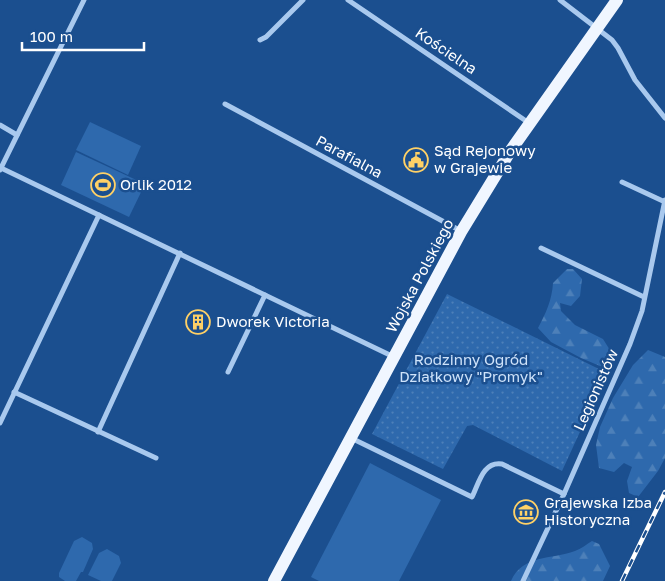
<svg xmlns="http://www.w3.org/2000/svg" width="665" height="581" font-family="'Golos Text',sans-serif">
	<style>
		.grass { fill: #2e69ad }
		.forest { fill: url(#forest-firs) }
		.garden { fill: url(#garden-dots) }
		.lines { fill: none; stroke-linecap: round; stroke-linejoin: round }
		.street { stroke: #a9c9ee; stroke-width: 5 }
		.primary { stroke: #f0f6ff; stroke-width: 12 }
		.rail-casing { stroke: #fff; stroke-width: 4.5 }
		.rail { stroke: #1b4f8f; stroke-width: 2.5; stroke-dasharray: 8; stroke-linecap: butt }
		.labels { text-anchor: middle; stroke-width: 5; stroke-linejoin: round; paint-order: stroke }
		.street-label { font-size: 15px; fill: #fff; stroke: #1b4f8f }
		.poi-label { font-size: 15px; fill: #fff; stroke: #1b4f8f; text-anchor: start }
		.park-label { font-size: 15px; fill: #cfe3fa; stroke: #1b4f8f }
	</style>
	<defs>
		<pattern id="forest-firs" width="22" height="20" patternUnits="userSpaceOnUse" patternTransform="scale(1.25)"><rect width="22" height="20" fill="#2e69ad"/><path d="M5 1l3.5 6h-7zM16 11l3.5 6h-7z" fill="#4d80b9"/></pattern>
		<pattern id="garden-dots" width="8" height="8" patternUnits="userSpaceOnUse" patternTransform="scale(1.25)"><rect width="8" height="8" fill="#2e69ad"/><path d="M2 2h.1M6 6h.1" fill="none" stroke="#4d80b9" stroke-width="1.8" stroke-linecap="round"/></pattern>
	</defs>
	<rect width="100%" height="100%" fill="#1b4f8f"/>
	<g class="grass">
		<path d="M90,122L141,146L128,175L76,150Z"/>
		<path d="M76,152L145,184L129,217L61,185Z"/>
		<path d="M370,463L441,500L399,581H319L311,577Z"/>
		<path d="M82,537L92,543L93,549L83,572H81L76,581H65L59,577V573L74,541Z"/>
		<path d="M107,549L119,556L121,563L112,581H101L88,575L99,553Z"/>
	</g>
	<g class="forest">
		<path d="M567,269H573L582,279L580,296L571,306L560,303L561,311L575,325L603,339L613,355L609,364L600,366L581,358L551,342L538,328C546,313 552,300 553,283Z"/>
		<path d="M648,350L665,357V458L658,471L638,497L629,493L627,481L632,467L624,463L614,472L599,468L596,445L600,427L613,398L633,365Z"/>
		<path d="M592,541L599,544L610,566L603,581H511C523,554 551,560 575,551C581,549 587,544 592,541Z"/>
	</g>
	<path class="garden" d="M447,294L607,373L562,471L473,425L467,426L443,469L372,434Z"/>
	<g class="lines">
		<g class="street">
			<path d="M348,0L529,123"/>
			<path d="M560,0L612,40L618,48L635,80L665,118"/>
			<path d="M260,40L266,37L303,0"/>
			<path d="M225,104L461,231"/>
			<path d="M0,125L17,135"/>
			<path d="M1,168L394,357"/>
			<path d="M0,170L84,0"/>
			<path d="M622,182L665,202"/>
			<path d="M541,248L644,297"/>
			<path d="M228,372L265,295"/>
			<path d="M14,392L156,458"/>
			<path d="M0,423L99,215"/>
			<path d="M98,432L180,253"/>
			<path d="M351,438L472,497C479,483 483,461 502,464L564,494"/>
			<path d="M523,581L564,494L630,344L642,311L665,200"/>
		</g>
		<path class="primary" d="M274,581L461,232L511,150L617,0"/>
		<g class="rail-casing">
			<path id="rail" d="M622,581L665,492"/>
		</g>
		<use href="#rail" class="rail"/>
	</g>
	<defs>
		<g id="civic-ring" transform="scale(1.25)"><circle r="9.5" fill="#1b4f8f" stroke="#ffd166" stroke-width="1.5"/><path d="M-.6-6.5H3V-4.5H.6V-3L4-1V1h2V6H-6V1h2V-1L-.6-3ZM-1.2 2.5V6h2.4V2.5Z" fill="#ffd166"/></g>
		<g id="stadium-ring" transform="scale(1.25)"><circle r="9.5" fill="#1b4f8f" stroke="#ffd166" stroke-width="1.5"/><path d="M0-5a6.5 5 0 1 0 0 10a6.5 5 0 1 0 0-10ZM-3.5-1.8h7v3.6h-7Z" fill="#ffd166"/></g>
		<g id="building-ring" transform="scale(1.25)"><circle r="9.5" fill="#1b4f8f" stroke="#ffd166" stroke-width="1.5"/><path d="M-4-6H4V6H1V3H-1V6H-4ZM-2.5-4.3h1.7v1.8h-1.7ZM.8-4.3h1.7v1.8H.8ZM-2.5-1h1.7V.8h-1.7ZM.8-1h1.7V.8H.8Z" fill="#ffd166"/></g>
		<g id="museum-ring" transform="scale(1.25)"><circle r="9.5" fill="#1b4f8f" stroke="#ffd166" stroke-width="1.5"/><path d="M0-6L6-3V-2H-6V-3ZM-5-1h2V3h-2ZM-1-1h2V3h-2ZM3-1h2V3H3ZM-6 4H6V6H-6Z" fill="#ffd166"/></g>
	</defs>
	<g fill-rule="evenodd">
		<use href="#civic-ring" x="416" y="160"/>
		<use href="#stadium-ring" x="103" y="185"/>
		<use href="#building-ring" x="198" y="322"/>
		<use href="#museum-ring" x="526" y="512"/>
	</g>
	<g class="labels">
		<g class="street-label">
			<text transform="translate(446 51) rotate(34)" y="5">Kościelna</text>
			<text transform="translate(349 157) rotate(28)" y="5">Parafialna</text>
			<text transform="translate(420 276) rotate(-62)" y="5">Wojska Polskiego</text>
			<text transform="translate(596 390) rotate(-66)" y="5">Legionistów</text>
		</g>
		<g class="poi-label">
			<text x="434" y="156">Sąd Rejonowy<tspan x="434" dy="17">w Grajewie</tspan></text>
			<text x="120" y="190">Orlik 2012</text>
			<text x="216" y="327">Dworek Victoria</text>
			<text x="544" y="508">Grajewska Izba<tspan x="544" dy="17">Historyczna</tspan></text>
		</g>
		<g class="park-label">
			<text x="471" y="365">Rodzinny Ogród<tspan x="471" dy="17">Działkowy "Promyk"</tspan></text>
		</g>
	</g>
	<path d="M22 42v8h122v-8" fill="none" stroke="#ffffff" stroke-width="2.5"/>
	<text x="30" y="42" font-size="15" fill="#ffffff" stroke="#1b4f8f" stroke-width="4" paint-order="stroke">100 m</text>
</svg>
